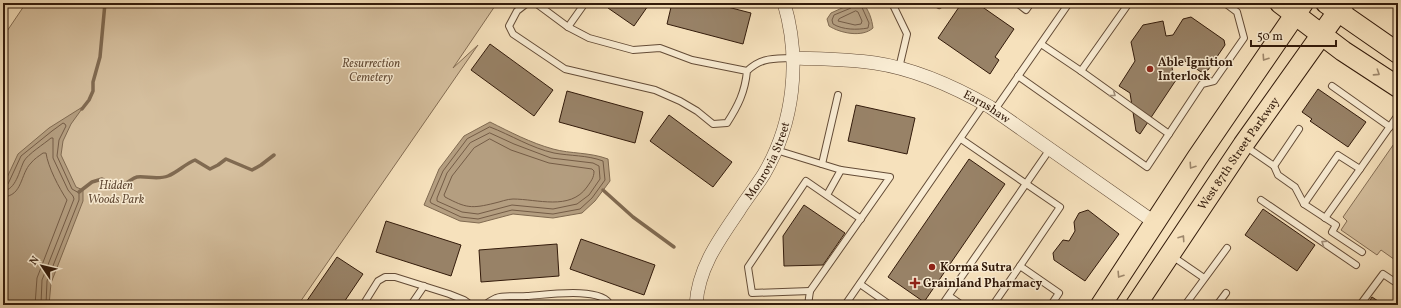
<svg xmlns="http://www.w3.org/2000/svg" width="1401" height="308" font-family="Vollkorn,serif">
	<style>
		.green { fill: #d5bf9e; stroke: #846d54 }
		.water { fill: #b49e80; stroke: #806a51 }
		.lines { fill: none; stroke-linecap: round; stroke-linejoin: round }
		.shore { stroke: #745c46; stroke-width: 1 }
		.stream { stroke: #806a51; stroke-width: 3.5 }
		.building { fill: #988267; stroke: #331b0b }
		.service-casing { stroke: #644c37; stroke-width: 8 }
		.minor-casing { stroke: #644c37; stroke-width: 14 }
		.primary-casing { stroke: #331b0b; stroke-width: 22 }
		.service { stroke: #f9ecd3; stroke-width: 6 }
		.minor { stroke: #f9ecd3; stroke-width: 13 }
		.primary { stroke: #f6e1bc; stroke-width: 20 }
		.oneway { stroke: #9e886c }
		.oneway2 { stroke: #a08e79 }
		.poi-dot { fill: #8f2418; stroke: #f9ecd3; stroke-width: 1.5 }
		.labels { text-anchor: middle; stroke-width: 3; stroke-linejoin: round; paint-order: stroke }
		.poi-label { font-size: 12px; font-weight: bold; fill: #331b0b; stroke: #f9ecd3; text-anchor: start }
		.park-label { font-size: 12px; font-style: italic; fill: #644c37; stroke: #f9ecd3 }
		.street-label { font-size: 12px; fill: #331b0b; stroke: #f9ecd3 }
	</style>
	<rect width="100%" height="100%" fill="#f6e1bc"/>
	<filter id="stains"><feTurbulence type="fractalNoise" baseFrequency=".005" numOctaves="4"/><feColorMatrix values="0 0 0 0 .2 0 0 0 0 .09 0 0 0 0 .02 0 0 0 .5 -.17"/></filter>
	<radialGradient id="worn" r=".72"><stop offset=".6" stop-color="#630" stop-opacity="0"/><stop offset="1" stop-color="#630" stop-opacity=".3"/></radialGradient>
	<g class="green">
		<path d="M26,3H497L453,68L478,45L298,305H3V37Z"/>
		<path d="M1398,138V262L1381,250L1377,255L1341,230L1347,221L1343,217Z"/>
	</g>
	<g class="water">
		<path d="M853,3H862C869,9 872,20 873,28C862,38 840,33 829,26L827,19L831,13Z"/>
		<path d="M84,106L71,124L63,141L61,155L76,187L83,190V201L51,283L49,305H3V186L18,154L49,128Z"/>
		<path d="M490,122C510,132 531,143 553,149C571,154 589,152 608,159L610,181L595,201L582,213L553,218L513,214L479,223L460,221L424,205L439,169L464,136Z"/>
	</g>
	<g class="lines">
		<g class="shore">
			<path d="M853,3L851,8L834,15L832,20L833,24C843,30 857,30 868,28L869,23L860,3"/>
			<path d="M856,11L858,12L862,21L861,24L855,25L838,21L839,19Z"/>
			<path d="M490,127C511,135 531,148 554,153C570,156 587,155 603,161L605,180L592,198L580,209L553,214L512,210L478,219L461,217L431,203L430,201L443,171L467,139Z"/>
			<path d="M490,133L514,144L551,158L593,163L599,166L600,179L589,195L577,204L553,209L512,205L478,214L462,212L437,201V198L447,173L470,143Z"/>
			<path d="M490,139L511,150L549,163L592,169L594,171C594,178 591,181 587,187C570,211 537,199 513,199C507,199 500,202 495,203C471,209 466,208 445,197L444,195L452,176L474,148Z"/>
			<path d="M3,186L8,184L21,156L52,131L63,123L65,124L66,126L59,140L57,156L72,189L79,193V200L47,281L46,305"/>
			<path d="M3,191C16,190 19,171 24,161C28,154 44,144 51,138H53V158L68,190L73,196L74,199L42,280L41,305"/>
			<path d="M3,197C23,196 20,174 31,163C34,159 39,156 43,153H46C48,167 59,188 67,200L37,278L35,305"/>
		</g>
		<g class="stream">
			<path d="M82,109L89,100L93,91V82L100,57L105,3"/>
			<path d="M603,190L633,217L674,247"/>
			<path d="M79,192L92,182L102,179C109,183 117,186 126,183C130,181 133,178 137,177C147,176 158,180 168,176C178,172 185,164 195,160L210,169L218,165L226,159L252,170L261,165L274,155"/>
		</g>
	</g>
	<g class="building">
		<path d="M612,3H650L634,26L608,8Z"/>
		<path d="M672,3H712L751,13L743,44L667,24Z"/>
		<path d="M955,3H983L981,6L1014,29L995,57L999,60L990,74L938,38L959,7L955,4Z"/>
		<path d="M1191,17L1224,40L1225,45L1208,70L1201,72L1185,61L1171,63L1174,77L1176,80L1140,134L1136,131L1130,93L1119,86L1135,61L1131,42L1143,25L1163,21L1166,36L1173,35L1183,19Z"/>
		<path d="M490,44L553,90L534,116L471,70Z"/>
		<path d="M1318,89L1366,122L1348,147L1310,121L1312,119L1302,112Z"/>
		<path d="M567,91L643,112L635,143L559,122Z"/>
		<path d="M856,105L915,118L907,154L848,141Z"/>
		<path d="M669,115L732,162L713,187L650,141Z"/>
		<path d="M969,159L1005,184L924,302L888,277Z"/>
		<path d="M804,205L845,233L823,265L784,266L783,236Z"/>
		<path d="M1263,209L1315,245L1297,271L1245,235Z"/>
		<path d="M1088,210L1119,234L1085,281L1054,260L1053,253L1063,240L1069,241L1075,231L1074,222L1079,213Z"/>
		<path d="M386,221L461,245L451,276L376,252Z"/>
		<path d="M581,239L655,265L644,295L570,269Z"/>
		<path d="M557,244L559,276L481,282L479,250Z"/>
		<path d="M337,257L363,274L342,305H304Z"/>
		<path d="M1372,297L1384,305H1367Z"/>
	</g>
	<g class="lines">
		<g class="service-casing">
			<g id="service">
				<path d="M892,3L907,34L899,68"/>
				<path d="M936,3L939,5"/>
				<path d="M1017,3L1026,10L1031,3"/>
				<path d="M568,27L585,3"/>
				<path d="M1041,44L1081,71L1129,3"/>
				<path d="M747,71L692,60L660,48L633,50L589,38L568,27L537,4H526L517,11L509,26L513,34L565,69L655,90L680,101L697,111L713,124L727,123C738,106 745,92 747,71C762,57 773,59 793,58"/>
				<path d="M1081,71L1169,134"/>
				<path d="M1018,76L1147,167L1202,84L1214,81L1244,38L1237,12L1225,3"/>
				<path d="M1332,86L1390,127"/>
				<path d="M994,111L1069,3"/>
				<path d="M961,139L1060,207L1020,266"/>
				<path d="M1245,146L1274,166L1278,175L1295,187L1304,204L1336,225L1332,232L1362,252"/>
				<path d="M776,150L841,170L890,177L810,291L808,305"/>
				<path d="M822,164L838,95"/>
				<path d="M1274,166L1299,129"/>
				<path d="M827,195L841,170"/>
				<path d="M1261,200L1356,265"/>
				<path d="M1304,204L1338,155L1360,169L1398,115"/>
				<path d="M1325,218L1360,169"/>
				<path d="M1172,256L1204,278"/>
				<path d="M860,284L890,305"/>
				<path d="M810,291L752,293L748,267L806,181L861,219"/>
				<path d="M949,296L962,305"/>
				<path d="M363,305L378,281L385,277H395L449,294L464,300L471,305"/>
				<path d="M411,305L424,286"/>
				<path d="M485,305C488,302 492,300 496,298C505,295 517,297 527,296C544,295 603,286 610,305"/>
				<path d="M845,305L984,104"/>
				<path d="M942,305L1050,149"/>
				<path d="M993,305L1020,266L1059,293L1051,305"/>
				<path d="M1185,305L1227,248"/>
				<path d="M1217,305L1226,293"/>
				<path d="M1360,305L1383,274L1398,284"/>
			</g>
		</g>
		<g class="minor-casing">
			<g id="minor">
				<path id="s1" d="M793,58C820,59 848,59 875,63C916,69 955,87 990,107L1154,222"/>
				<path id="s2" d="M696,305C698,269 718,241 738,212C746,199 756,187 764,174C794,123 801,60 784,3"/>
			</g>
		</g>
		<g class="primary-casing">
			<g id="primary">
				<path d="M1280,3L1343,51L1398,87"/>
				<path d="M1326,3L1398,53"/>
				<path d="M1101,305L1197,158L1303,3"/>
				<path id="s3" d="M1136,305L1243,145L1344,3"/>
			</g>
		</g>
		<use href="#service" class="service"/>
		<use href="#minor" class="minor"/>
		<use href="#primary" class="primary"/>
	</g>
	<defs><path id="oneway-chevron" d="M-2-3.5L2.5 0L-2 3.5" fill="none" stroke-width="1.6" stroke-linecap="round" stroke-linejoin="round"/></defs>
	<g class="oneway">
		<use href="#oneway-chevron" transform="translate(1265 58) rotate(124)"/>
		<use href="#oneway-chevron" transform="translate(1377 73) rotate(33)"/>
		<use href="#oneway-chevron" transform="translate(1192 166) rotate(124)"/>
		<use href="#oneway-chevron" transform="translate(1182 238) rotate(-56)"/>
		<use href="#oneway-chevron" transform="translate(1120 275) rotate(123)"/>
	</g>
	<g class="oneway2">
		<use href="#oneway-chevron" transform="translate(1113 94) rotate(36)"/>
		<use href="#oneway-chevron" transform="translate(1324 243) rotate(-146)"/>
	</g>
	<g class="poi-dot">
		<circle cx="1150" cy="69" r="4"/>
		<circle cx="932" cy="267" r="4"/>
		<path d="M913 277h4v4h4v4h-4v4h-4v-4h-4v-4h4z"/>
	</g>
	<g class="labels">
		<g class="poi-label">
			<text x="1158" y="66">Able Ignition<tspan x="1158" dy="14">Interlock</tspan></text>
			<text x="940" y="271">Korma Sutra</text>
			<text x="923" y="287">Grainland Pharmacy</text>
		</g>
		<g class="park-label">
			<text x="371" y="67">Resurrection<tspan x="371" dy="14">Cemetery</tspan></text>
			<text x="116" y="189">Hidden<tspan x="116" dy="14">Woods Park</tspan></text>
		</g>
		<g class="street-label">
			<text dy="4" stroke="none"><textPath href="#s1" startOffset="203">Earnshaw</textPath></text>
			<text dy="4" stroke="none"><textPath href="#s3" startOffset="183">West 87th Street Parkway</textPath></text>
			<text dy="4" stroke="none"><textPath href="#s2" startOffset="163">Monrovia Street</textPath></text>
		</g>
	</g>
	<rect width="1401" height="308" fill="none" stroke="#f6e1bc" stroke-width="16"/>
	<rect x="4" y="4" width="1393" height="300" fill="none" stroke="#331b0b" stroke-width="2"/>
	<rect x="8" y="8" width="1385" height="292" fill="none" stroke="#331b0b"/>
	<g transform="translate(42 266) rotate(305)" stroke="#f9ecd3" stroke-width="3" paint-order="stroke">
	<path d="M0-3L7 15L0 10L-7 15Z" fill="#331b0b"/>
	<text y="-6" font-size="11" font-weight="bold" text-anchor="middle" fill="#331b0b">N</text>
	</g>
	<path d="M1251 40v6h85v-6" fill="none" stroke="#331b0b" stroke-width="2"/>
	<text x="1257" y="40" font-size="12" fill="#331b0b" stroke="#f9ecd3" stroke-width="3" paint-order="stroke">50 m</text>
	<rect width="100%" height="100%" filter="url(#stains)"/>
	<rect width="100%" height="100%" fill="url(#worn)"/>
</svg>
